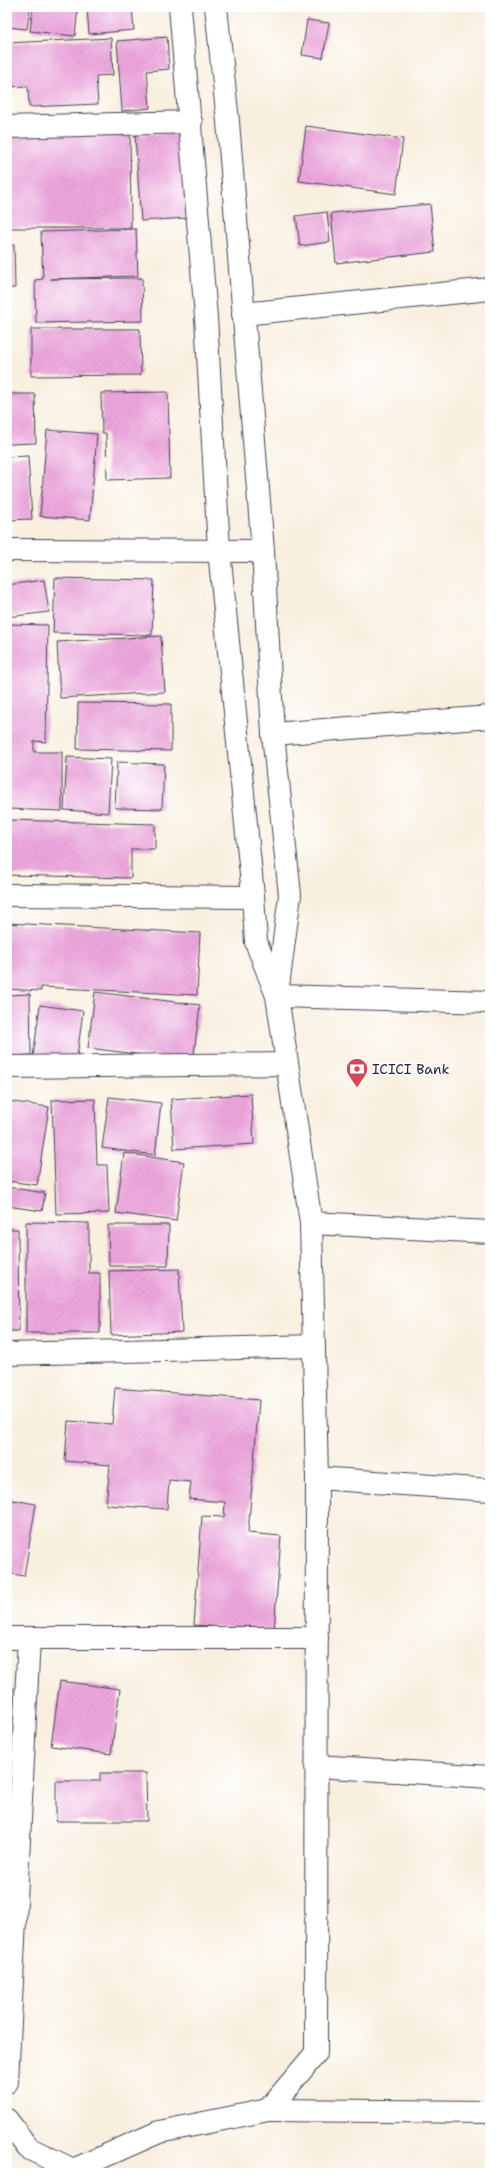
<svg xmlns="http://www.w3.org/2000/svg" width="497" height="2180" font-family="'Shantell Sans',sans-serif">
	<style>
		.building { fill: url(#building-hatch) }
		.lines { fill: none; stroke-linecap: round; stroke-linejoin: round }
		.minor-casing { stroke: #424154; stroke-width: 24 }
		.tertiary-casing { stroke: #424154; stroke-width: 24 }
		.minor { stroke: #fff; stroke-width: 22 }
		.tertiary { stroke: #fff; stroke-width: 22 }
		.labels { text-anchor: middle; stroke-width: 3; stroke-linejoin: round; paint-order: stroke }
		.poi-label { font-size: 14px; fill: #22223b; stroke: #fff; text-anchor: start }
	</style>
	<defs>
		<pattern id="building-hatch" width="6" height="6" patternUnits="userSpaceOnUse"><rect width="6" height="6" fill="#eda6dd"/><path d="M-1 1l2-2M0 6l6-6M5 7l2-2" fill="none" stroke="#cb8fbf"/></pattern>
	</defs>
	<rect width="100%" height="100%" fill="#fff"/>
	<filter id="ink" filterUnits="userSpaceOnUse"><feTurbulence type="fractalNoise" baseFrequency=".025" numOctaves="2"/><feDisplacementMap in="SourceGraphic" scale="8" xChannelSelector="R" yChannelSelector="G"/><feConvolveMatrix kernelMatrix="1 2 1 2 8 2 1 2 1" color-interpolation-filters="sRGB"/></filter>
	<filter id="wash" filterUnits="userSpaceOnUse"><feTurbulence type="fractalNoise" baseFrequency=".012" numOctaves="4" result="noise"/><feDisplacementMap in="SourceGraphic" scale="16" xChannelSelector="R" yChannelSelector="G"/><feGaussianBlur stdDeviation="0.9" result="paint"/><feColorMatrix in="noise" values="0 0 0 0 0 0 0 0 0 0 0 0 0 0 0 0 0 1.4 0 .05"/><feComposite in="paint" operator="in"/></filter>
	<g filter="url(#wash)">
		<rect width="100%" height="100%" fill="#f8efdf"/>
		<g id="blocks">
			<g class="building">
				<path d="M7,7H30L27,29L7,27Z"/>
				<path d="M33,7H78L75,36L30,31Z"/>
				<path d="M87,7H132L134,30L89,34Z"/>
				<path d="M307,20L329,23L323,58L302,55Z"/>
				<path d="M167,37L169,69L147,71L150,108L122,111L117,41Z"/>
				<path d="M111,38L113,75L96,76L98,104L29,107L28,86L7,87V43Z"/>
				<path d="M306,126L403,139L396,194L299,181Z"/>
				<path d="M7,128H130L131,228H7Z"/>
				<path d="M181,132L187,218L141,221L135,135Z"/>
				<path d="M430,204L435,252L336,263L331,213Z"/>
				<path d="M327,212L330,242L300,246L296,216Z"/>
				<path d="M136,229L138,276L50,279L142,278L143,321L36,323L35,280L43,279L41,232Z"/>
				<path d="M7,245H14L15,288H7Z"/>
				<path d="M31,329H140L141,375L31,376Z"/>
				<path d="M168,392L170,478L107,480L106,433H102L101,393Z"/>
				<path d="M7,394H35L36,443L7,444Z"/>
				<path d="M47,430L97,434L90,520L40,516Z"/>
				<path d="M28,456L32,519L7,520V457Z"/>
				<path d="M55,578L154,580L152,635L53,633Z"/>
				<path d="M44,580L49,612L7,617V585Z"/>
				<path d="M7,624L48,625L46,742L34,741V752H62V811L7,809Z"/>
				<path d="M161,636L165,692L60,698L57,642Z"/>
				<path d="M78,703L171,704V751L77,749Z"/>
				<path d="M67,757L111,759L108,813L64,810Z"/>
				<path d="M117,762L164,764L162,809L115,808Z"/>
				<path d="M7,820L155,824V849H131V878L7,875Z"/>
				<path d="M7,923L200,933L197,995L41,987V991L7,989Z"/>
				<path d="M95,992L200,1005L193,1061L88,1048Z"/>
				<path d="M30,994L31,1055L7,1056V995Z"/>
				<path d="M40,1005L83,1011L76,1064L33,1057Z"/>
				<path d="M251,1094L254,1144L174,1149L171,1099Z"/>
				<path d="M109,1097L161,1103L155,1155L102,1148Z"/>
				<path d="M95,1099L97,1165H107L109,1213L56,1214L52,1100Z"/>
				<path d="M7,1101L49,1107L37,1185L7,1181Z"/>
				<path d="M124,1153L184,1162L176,1221L116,1213Z"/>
				<path d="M7,1187L45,1193L42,1211L7,1206Z"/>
				<path d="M26,1222L89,1223V1273H100V1333H26Z"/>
				<path d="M108,1225H169L168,1266H109Z"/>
				<path d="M7,1229H18L19,1331H7Z"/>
				<path d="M179,1269L182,1332L111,1335L109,1271Z"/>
				<path d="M115,1388L259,1400L248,1533L281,1536L274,1631L194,1625L202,1516L224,1517L225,1502L189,1499L191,1482L169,1480L167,1509L106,1505L110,1465L65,1461L68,1421L112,1424Z"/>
				<path d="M7,1499L36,1504L24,1576L7,1573Z"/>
				<path d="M60,1681L120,1689L111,1754L51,1746Z"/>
				<path d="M7,1687L13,1688L8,1724H7Z"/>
				<path d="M100,1773H146L147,1821H56V1781H100Z"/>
			</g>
		</g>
	</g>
	<g filter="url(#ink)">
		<use href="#blocks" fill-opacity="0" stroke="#424154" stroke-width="1"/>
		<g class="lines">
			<g class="minor-casing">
				<g id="minor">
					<path d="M7,127L191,122"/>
					<path d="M243,314L490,289"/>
					<path d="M7,550L263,551"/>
					<path d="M273,734L490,717"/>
					<path d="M7,895L253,897"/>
					<path d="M277,996L490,1002"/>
					<path d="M7,1067L287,1064"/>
					<path d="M311,1223L490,1232"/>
					<path d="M7,1354L314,1346"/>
					<path d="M317,1478L490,1490"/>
					<path d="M7,1638H317"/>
					<path d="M316,1766L490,1777"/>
					<path d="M7,2082L29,1638"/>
					<path d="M268,2110L490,2112"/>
					<path d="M7,2120L28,2148L73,2170"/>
				</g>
			</g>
			<g class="tertiary-casing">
				<g id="tertiary">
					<path d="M216,7L228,122L263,551L273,734L290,895L277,994"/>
					<path d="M73,2173V2170L159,2132L268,2110L316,2053L317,1478L311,1223L277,996L256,942L253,895L219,550L206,317L180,7"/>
				</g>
			</g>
			<use href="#minor" class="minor"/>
			<use href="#tertiary" class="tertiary"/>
		</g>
	</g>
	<defs>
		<g id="bank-pin" transform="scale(1.15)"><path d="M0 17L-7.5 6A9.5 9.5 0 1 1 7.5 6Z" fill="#d1495b" stroke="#fff"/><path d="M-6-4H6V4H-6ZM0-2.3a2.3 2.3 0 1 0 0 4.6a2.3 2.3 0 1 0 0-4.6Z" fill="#fff"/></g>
	</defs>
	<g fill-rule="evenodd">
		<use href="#bank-pin" x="357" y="1069"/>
	</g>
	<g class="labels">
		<g class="poi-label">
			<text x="372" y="1074">ICICI Bank</text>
		</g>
	</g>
	<rect width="497" height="2180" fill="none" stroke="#fff" stroke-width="24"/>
</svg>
